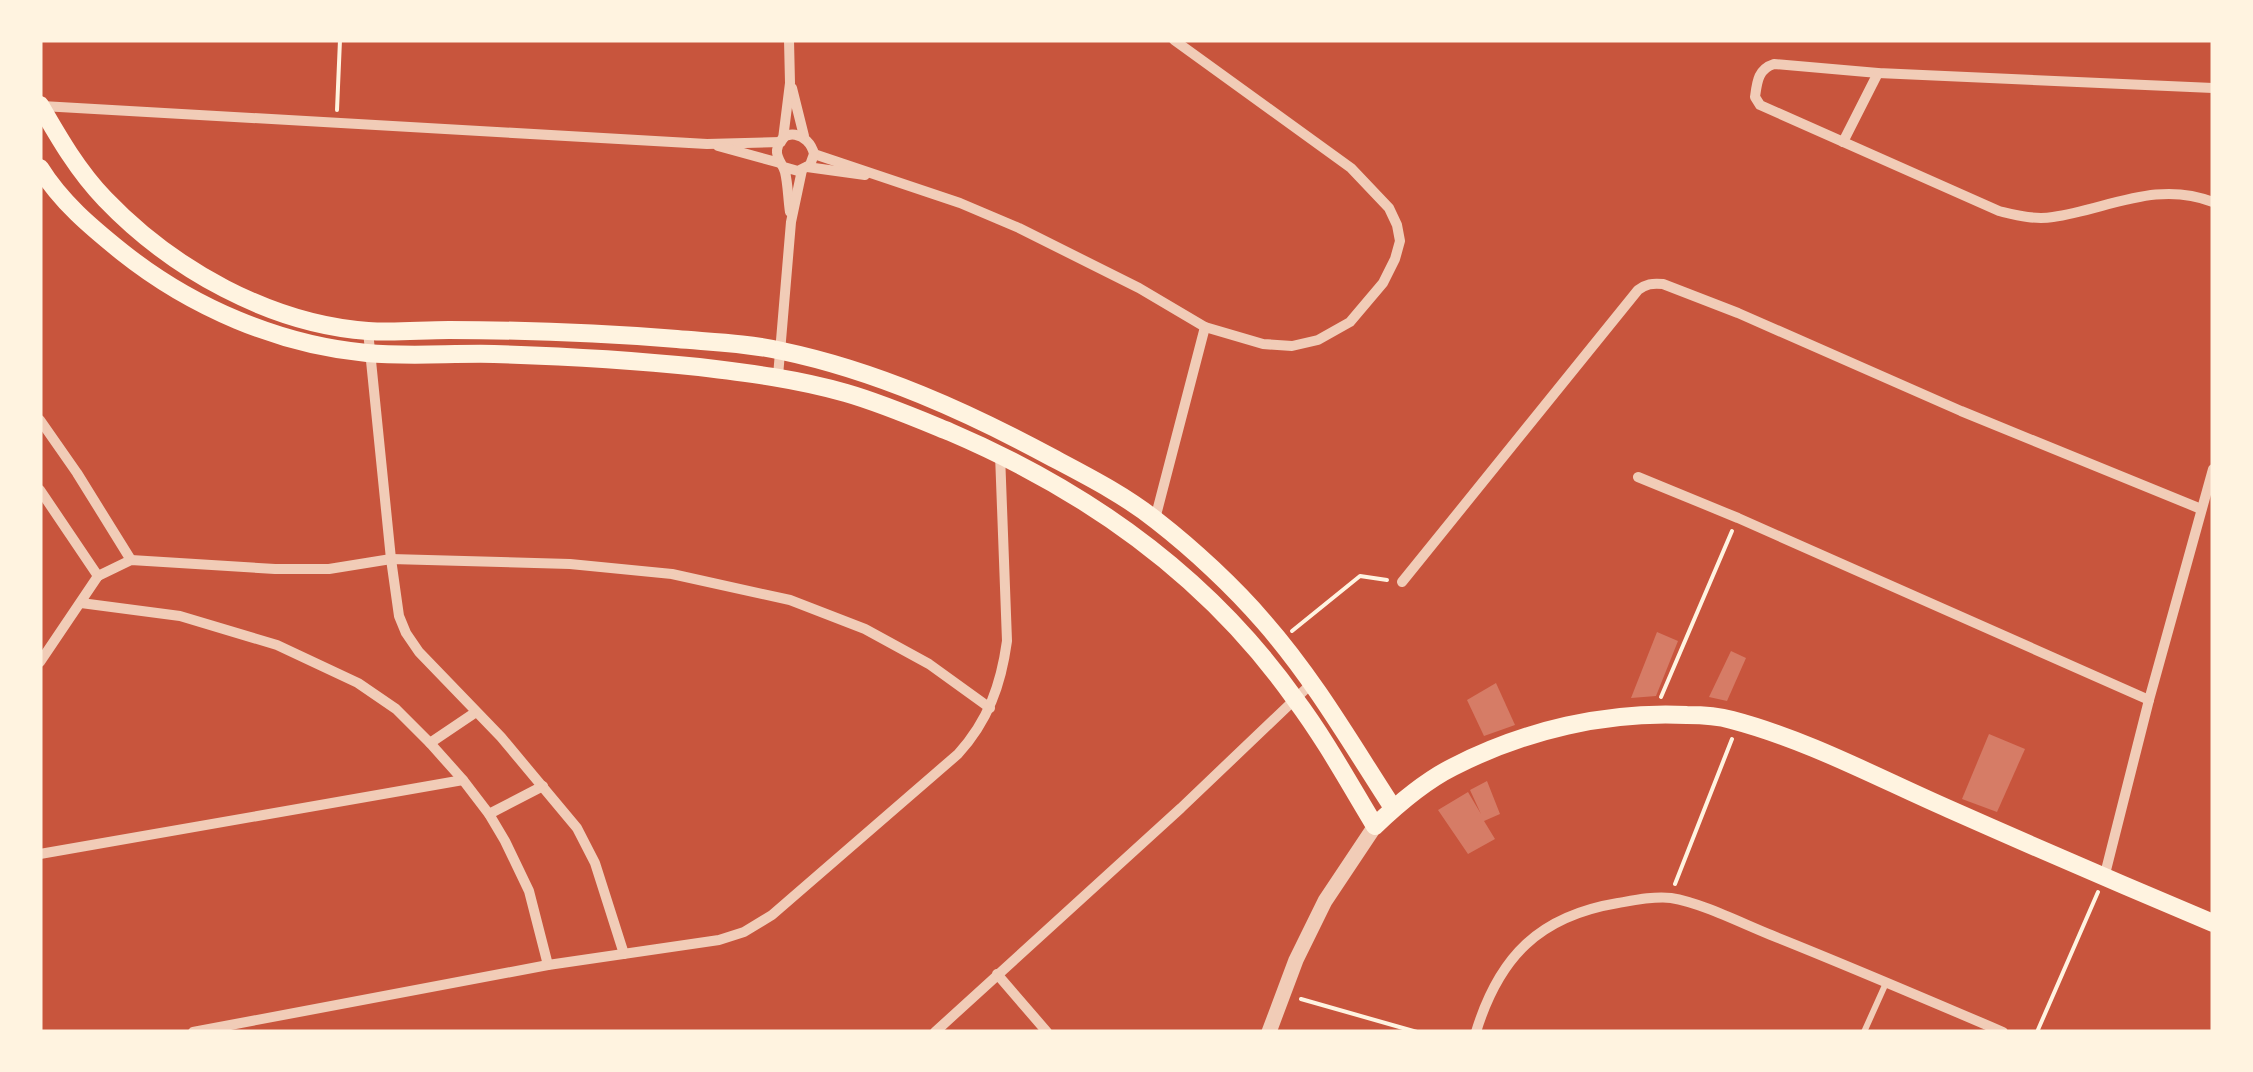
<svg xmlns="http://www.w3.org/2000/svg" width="2253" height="1072" font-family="'Alegreya Sans',sans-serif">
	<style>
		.building { fill: #d67c66 }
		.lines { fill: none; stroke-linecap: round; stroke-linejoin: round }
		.path { stroke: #fff3e0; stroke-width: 4 }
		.service { stroke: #f1ccb7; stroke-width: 6 }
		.minor { stroke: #f1ccb7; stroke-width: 10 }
		.tertiary { stroke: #f1ccb7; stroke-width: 15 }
		.secondary { stroke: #fff3e0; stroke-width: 18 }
	</style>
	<rect width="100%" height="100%" fill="#c8553d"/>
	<g class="building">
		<path d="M1657,632L1678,641L1656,696L1631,698Z"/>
		<path d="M1731,651L1746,658L1727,701L1709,697Z"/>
		<path d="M1496,683L1515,725L1484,736L1467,700Z"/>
		<path d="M1989,734L2025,749L1997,812L1962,799Z"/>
		<path d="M1487,781L1500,814L1484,821L1495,839L1468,854L1438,810L1468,792L1481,814L1470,790Z"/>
	</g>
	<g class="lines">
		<g class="path">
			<path d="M337,110L340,40"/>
			<path d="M1292,631L1360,576L1387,580"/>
			<path d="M1661,697L1732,531"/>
			<path d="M1675,884L1732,739"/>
			<path d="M1301,999L1417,1032"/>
			<path d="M2037,1032L2098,892"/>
		</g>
		<path class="service" d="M1864,1032L1886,983"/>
		<g class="minor">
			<path d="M792,88L804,136"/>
			<path d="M2213,88L1878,73L1774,64C1758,69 1757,82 1755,97L1760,105L1999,211C2016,215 2034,220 2053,217C2108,209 2156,180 2213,202"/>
			<path d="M42,106L707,144L781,142"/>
			<path d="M783,139L790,83L789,40"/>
			<path d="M1843,142L1878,73"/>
			<path d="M718,146L780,163"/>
			<path d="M814,154L960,203L1019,228L1139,288L1205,327L1263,344L1292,346L1318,340L1350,322L1383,283L1395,259L1400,241L1397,225L1389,208L1351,168L1174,40"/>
			<path d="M784,167L798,171L810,165L814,154C809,132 781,126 777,150C776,159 783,164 785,172C788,184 788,199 790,212"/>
			<path d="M807,167L865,175"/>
			<path d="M368,331L391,559L399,616L406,633L419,652L501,737L577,828L595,863L624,954"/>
			<path d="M778,376L791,222L802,170"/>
			<path d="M40,420L77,473L131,560"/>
			<path d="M1638,477L1738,518L2149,700"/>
			<path d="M40,490L98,576"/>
			<path d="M1155,519L1205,327"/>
			<path d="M98,576L131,560L275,569H329L391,559L570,564L672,574L790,600L865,629L929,664L990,708"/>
			<path d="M1402,582L1638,290C1646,284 1652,283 1663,284L1738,313L1961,411L2201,509"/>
			<path d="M81,603L180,616L277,645L358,683L396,709L430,743L463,780L489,814L505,841L529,891L548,965"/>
			<path d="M40,662L98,576"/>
			<path d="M430,743L476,712"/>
			<path d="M489,814L543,786"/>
			<path d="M40,854L463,780"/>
			<path d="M2104,878L2149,700L2213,469"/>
			<path d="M997,974L1047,1032"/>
			<path d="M193,1032L548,965L719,940L744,932L772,915L958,754C988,721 1001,685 1007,641L1000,454"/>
			<path d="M935,1032L1181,808L1312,683"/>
			<path d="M1476,1032C1499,957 1539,916 1618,903C1635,900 1654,896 1671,898C1702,903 1741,923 1771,935C1849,966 1926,999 2003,1032"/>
		</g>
		<path class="tertiary" d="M1269,1032L1296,960L1325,901L1375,826"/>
		<g class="secondary">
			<path d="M40,105C59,138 78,171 105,199C172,269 270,324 368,331C395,333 422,330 449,330C525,330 601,333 677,339C711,342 748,343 782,351C877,371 968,412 1053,458C1089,477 1126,496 1157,521C1193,549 1234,587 1264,622C1314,679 1352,745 1393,808"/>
			<path d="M40,168C61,202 91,227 122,252C191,307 279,345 367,353C409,357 452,353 494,354C562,356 631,360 699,367C749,373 797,379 846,393C881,403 916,418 950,432C1088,491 1207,575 1295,699C1325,739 1349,783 1375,826C1398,804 1425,781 1453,767C1525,730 1607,711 1687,715C1702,715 1718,716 1732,720C1808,740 1878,778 1949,809C2037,848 2125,886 2213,923"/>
		</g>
	</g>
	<rect width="2253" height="1072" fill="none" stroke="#fff3e0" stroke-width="85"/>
</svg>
